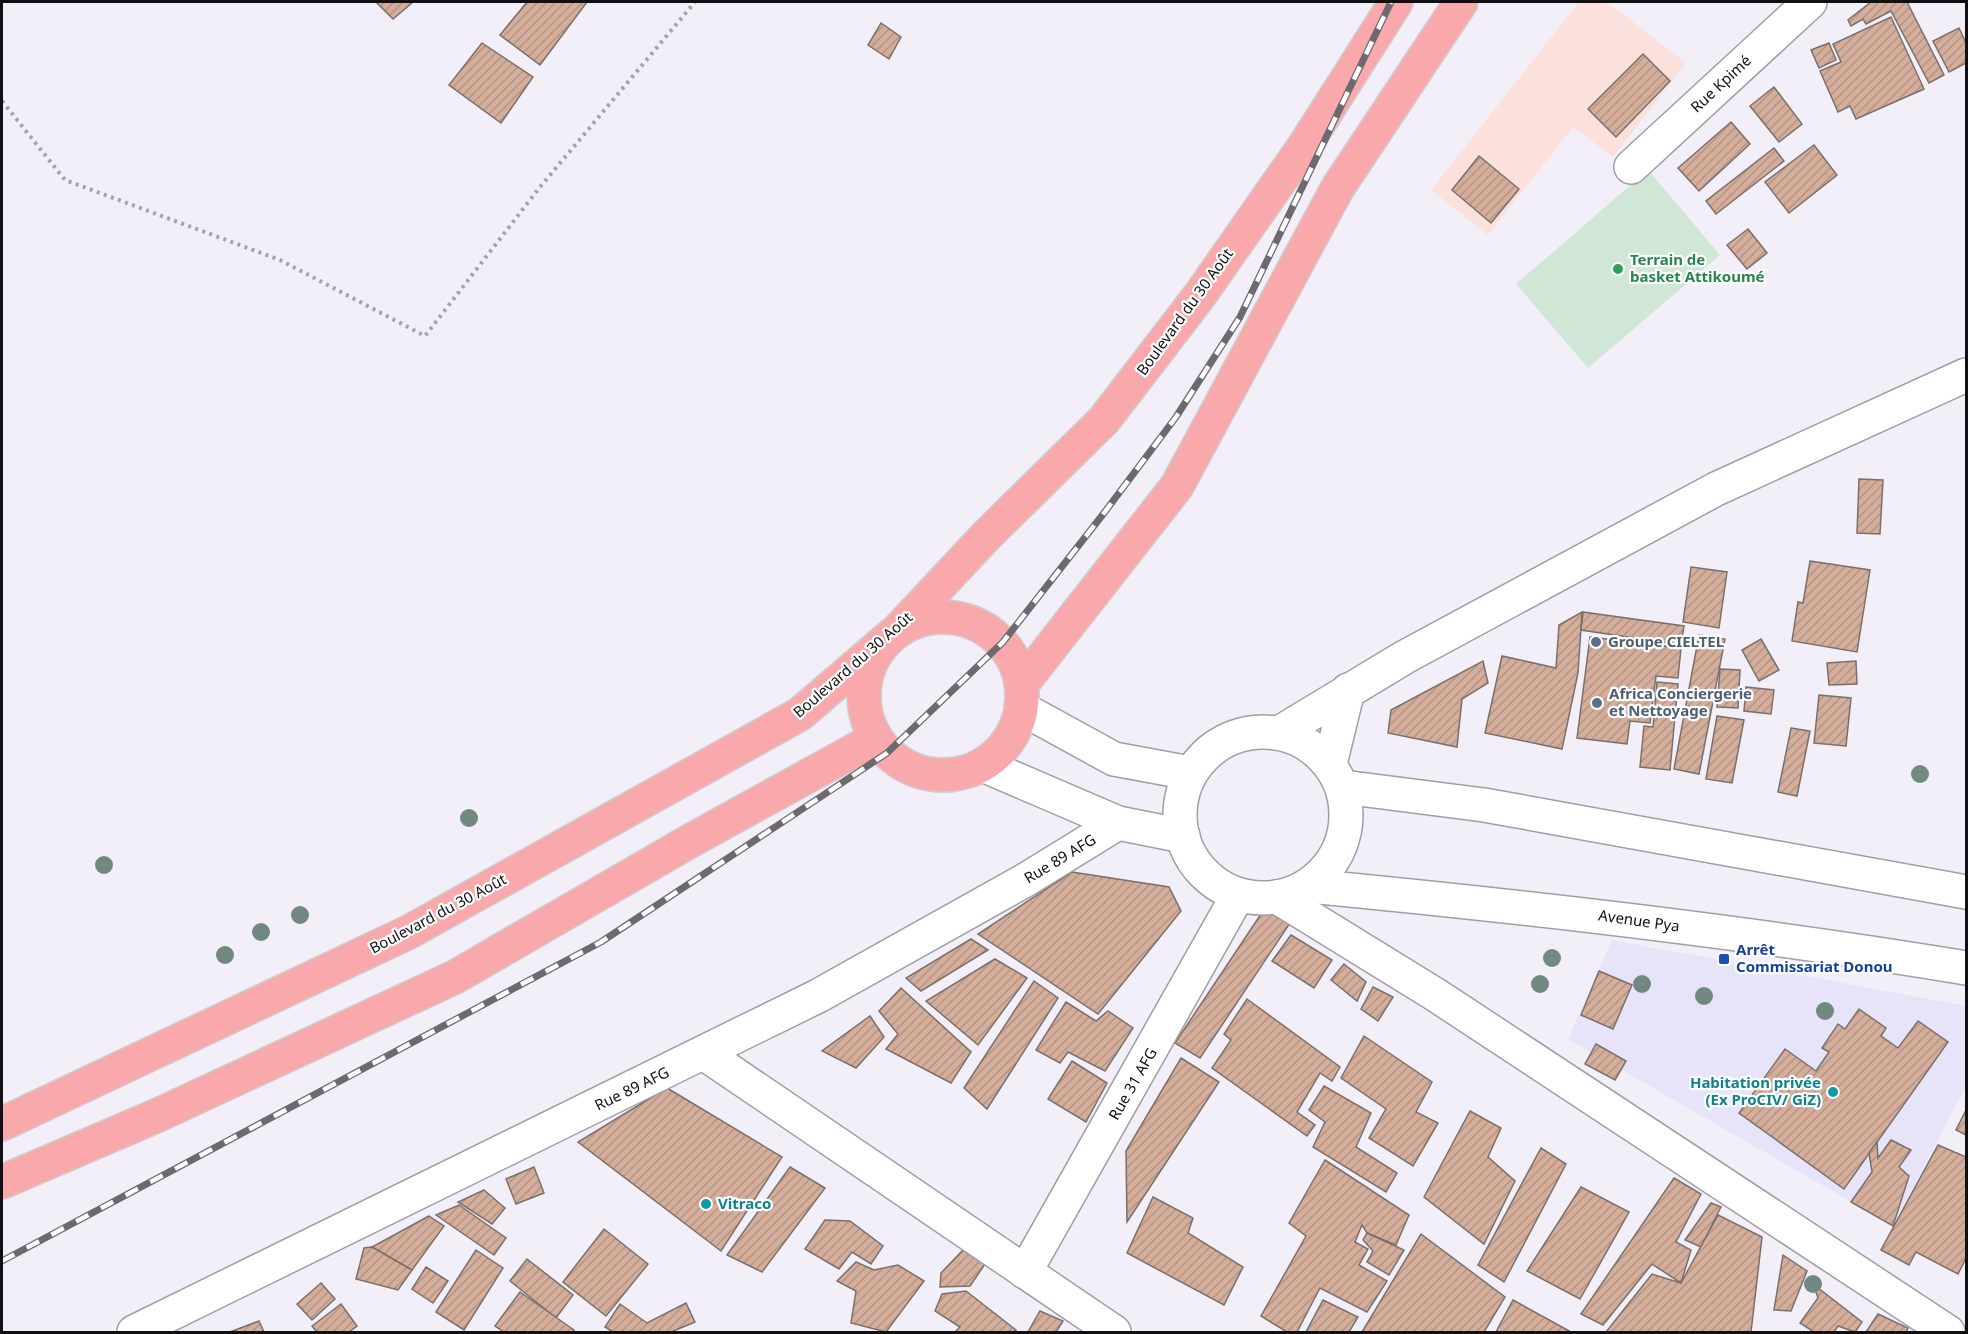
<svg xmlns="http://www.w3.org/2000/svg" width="1968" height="1334" font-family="'Noto Sans',sans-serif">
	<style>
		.commercial { fill: #fbe0db }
		.education { fill: #e7e4fa }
		.grass { fill: #d0e6d7 }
		.building { fill: url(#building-hatch); stroke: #79706c; stroke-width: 1.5 }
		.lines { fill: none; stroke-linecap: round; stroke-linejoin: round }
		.street-casing { stroke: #a19da5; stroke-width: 36 }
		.secondary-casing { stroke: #a19da5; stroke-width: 36 }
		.highway-casing { stroke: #cfcfd0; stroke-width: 36 }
		.path { stroke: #a5a2a9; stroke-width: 4; stroke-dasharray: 3 4.5; stroke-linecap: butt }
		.street { stroke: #fff; stroke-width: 33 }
		.secondary { stroke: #fff; stroke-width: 33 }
		.highway { stroke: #f9a9ab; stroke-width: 33 }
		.rail-casing { stroke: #6c6a6f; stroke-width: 7 }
		.rail { stroke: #fefefe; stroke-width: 4.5; stroke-dasharray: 14; stroke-linecap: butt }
		.tree { fill: #718980 }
		.leisure-dot { fill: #2e9e5b; stroke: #fefefe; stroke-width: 2 }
		.service-dot { fill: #5c6f8a; stroke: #fefefe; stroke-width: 2 }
		.transit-dot { fill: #1a4fb4; stroke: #fefefe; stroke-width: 2 }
		.culture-dot { fill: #0f9aa8; stroke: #fefefe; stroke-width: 2 }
		.labels { text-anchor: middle; stroke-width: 4.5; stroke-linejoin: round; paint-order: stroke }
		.street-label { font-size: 15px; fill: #100f12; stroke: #fefefe }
		.leisure-label { font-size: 15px; font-weight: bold; fill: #27864d; stroke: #fefefe; text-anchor: start }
		.service-label { font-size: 15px; font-weight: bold; fill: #4e5e75; stroke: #fefefe; text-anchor: start }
		.transit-label { font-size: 15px; font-weight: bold; fill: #164399; stroke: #fefefe; text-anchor: start }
		.culture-label { font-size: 15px; font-weight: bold; fill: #0d838f; stroke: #fefefe; text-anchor: end }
	</style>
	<defs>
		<pattern id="building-hatch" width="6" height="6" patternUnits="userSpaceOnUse" patternTransform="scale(1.5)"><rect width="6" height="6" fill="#d4ae9a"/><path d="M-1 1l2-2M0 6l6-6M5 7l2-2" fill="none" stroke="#b59484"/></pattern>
	</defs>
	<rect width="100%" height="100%" fill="#f3eff8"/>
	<path class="commercial" d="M1579,2H1607L1686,63L1613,157L1573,127L1488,235L1431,190Z"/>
	<path class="education" d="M1612,940L1966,1006V1086L1893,1226L1568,1039Z"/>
	<path class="grass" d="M1648,170L1720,255L1588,368L1516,284Z"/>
	<g class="building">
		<path d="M376,2H413L393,19Z"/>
		<path d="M527,2H587L540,65L500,35Z"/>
		<path d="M1871,2H1907L1944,75L1929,83L1891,11L1866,24L1863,19L1851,26L1848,20Z"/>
		<path d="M1891,17L1924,89L1856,119L1850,106L1838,112L1820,71L1841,62L1833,44Z"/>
		<path d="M881,23L901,37L889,59L868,45Z"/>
		<path d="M1959,28L1966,43V63L1949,72L1933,41Z"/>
		<path d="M482,43L533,77L501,123L449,85Z"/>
		<path d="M1829,43L1836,60L1819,68L1811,50Z"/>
		<path d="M1643,54L1670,81L1616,137L1588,109Z"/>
		<path d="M1774,87L1802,124L1779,142L1750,106Z"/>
		<path d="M1731,122L1750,144L1699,191L1678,168Z"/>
		<path d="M1814,145L1837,175L1789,213L1765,182Z"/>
		<path d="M1774,148L1784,161L1716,214L1706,201Z"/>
		<path d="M1479,156L1519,189L1491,223L1452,190Z"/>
		<path d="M1748,229L1767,253L1747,269L1727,245Z"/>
		<path d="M1859,479L1883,480L1880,534L1857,533Z"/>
		<path d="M1810,561L1870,570L1857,652L1792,641L1798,602L1803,603Z"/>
		<path d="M1691,567L1727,572L1719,628L1683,622Z"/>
		<path d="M1582,612L1578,673L1562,749L1485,733L1502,656L1556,668L1559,625Z"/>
		<path d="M1583,612L1684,626L1681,645L1581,630Z"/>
		<path d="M1699,635L1725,639L1699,774L1674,769Z"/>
		<path d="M1590,637L1681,648L1678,678L1656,676L1650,723L1630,721L1627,744L1577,738Z"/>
		<path d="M1761,639L1779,670L1759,681L1742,650Z"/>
		<path d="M1483,661L1488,683L1462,699L1457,747L1388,733L1391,710Z"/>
		<path d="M1856,661L1857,684L1829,685L1827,663Z"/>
		<path d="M1720,669L1740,670L1738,708L1717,707Z"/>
		<path d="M1657,682L1678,684L1670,770L1640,767L1644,726L1653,727Z"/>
		<path d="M1746,687L1774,690L1771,714L1744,711Z"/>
		<path d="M1819,695L1851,698L1846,746L1814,743Z"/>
		<path d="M1717,716L1744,720L1732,783L1706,779Z"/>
		<path d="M1791,728L1810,731L1797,796L1778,792Z"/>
		<path d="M1072,872L1169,887L1181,911L1098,1014L978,934Z"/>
		<path d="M1265,908L1290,923L1200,1058L1175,1043Z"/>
		<path d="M1291,935L1332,960L1314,988L1272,961Z"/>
		<path d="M971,939L988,950L921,991L906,978Z"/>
		<path d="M995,959L1027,978L978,1045L926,1001Z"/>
		<path d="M1344,964L1366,982L1357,1001L1331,980Z"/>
		<path d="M1599,971L1632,985L1613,1029L1581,1015Z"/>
		<path d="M1034,981L1058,998L987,1109L964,1088Z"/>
		<path d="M1373,987L1393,997L1378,1021L1361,1009Z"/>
		<path d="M901,988L971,1052L951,1083L886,1049L898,1034L879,1011Z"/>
		<path d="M1247,999L1340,1067L1332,1081L1320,1073L1297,1112L1315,1125L1307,1136L1212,1068L1231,1040L1224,1034Z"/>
		<path d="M1066,1002L1096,1021L1108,1011L1133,1028L1105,1071L1068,1052L1060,1063L1036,1050Z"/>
		<path d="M1859,1009L1886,1028L1881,1036L1898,1048L1918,1021L1948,1042L1844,1189L1739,1113L1785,1049L1816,1071L1829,1052L1822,1048L1838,1024L1845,1029Z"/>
		<path d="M870,1016L884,1037L856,1068L822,1051Z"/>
		<path d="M1364,1036L1432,1082L1416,1112L1438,1123L1413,1166L1369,1138L1386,1109L1341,1078Z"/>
		<path d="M1596,1044L1626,1061L1615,1080L1585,1064Z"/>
		<path d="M1181,1058L1219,1082L1127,1222L1126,1151Z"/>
		<path d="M1072,1061L1107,1083L1086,1122L1048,1099Z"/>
		<path d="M1324,1086L1371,1113L1356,1147L1397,1173L1386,1192L1313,1147L1325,1122L1309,1110Z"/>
		<path d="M667,1088L782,1157L721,1251L578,1142Z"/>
		<path d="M1966,1110V1135L1956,1130Z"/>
		<path d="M1470,1111L1501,1128L1488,1157L1515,1181L1484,1244L1424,1197Z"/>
		<path d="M1891,1140L1911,1150L1899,1167L1909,1176L1893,1226L1851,1202L1872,1172L1869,1153L1877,1142L1878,1158Z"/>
		<path d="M1938,1145L1966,1157V1258L1958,1274L1916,1252L1909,1265L1881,1250Z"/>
		<path d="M1541,1148L1566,1164L1504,1282L1478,1265Z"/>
		<path d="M1325,1160L1409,1215L1396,1245L1367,1233L1362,1225L1355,1242L1368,1249L1359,1265L1387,1281L1367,1312L1320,1288L1297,1332H1287L1261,1316L1306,1236L1289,1223Z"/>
		<path d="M534,1167L544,1193L516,1204L506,1179Z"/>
		<path d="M790,1167L825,1188L762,1272L727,1255Z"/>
		<path d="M1674,1178L1701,1194L1676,1242L1691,1250L1681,1283L1652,1264L1603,1325L1581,1314Z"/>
		<path d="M1581,1187L1629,1212L1580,1299L1527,1271Z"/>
		<path d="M484,1190L505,1208L492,1224L458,1202Z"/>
		<path d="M1153,1197L1193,1218L1188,1233L1243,1267L1224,1305L1127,1253Z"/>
		<path d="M1711,1203L1721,1207L1701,1247L1685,1240Z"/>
		<path d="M459,1205L506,1238L494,1255L436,1215Z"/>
		<path d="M1718,1215L1762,1237L1751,1332H1606L1652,1274L1681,1283Z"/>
		<path d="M429,1216L444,1226L412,1270L372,1247Z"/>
		<path d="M825,1220L850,1221L883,1246L871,1264L852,1252L839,1269L805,1249Z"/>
		<path d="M604,1229L648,1264L606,1316L563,1282Z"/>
		<path d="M1367,1233L1404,1250L1389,1275L1367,1262L1373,1251L1363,1240Z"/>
		<path d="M1421,1234L1505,1297L1484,1332H1362Z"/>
		<path d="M372,1247L412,1270L398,1290L356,1279L364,1248Z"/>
		<path d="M476,1250L503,1268L464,1330L436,1312Z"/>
		<path d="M963,1250L985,1264L970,1286L940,1287L941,1273Z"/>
		<path d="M1783,1255L1807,1271L1791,1311L1774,1310Z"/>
		<path d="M527,1259L573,1295L556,1318L510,1281Z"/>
		<path d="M856,1262L874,1270L898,1265L924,1281L886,1332L851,1323L856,1291L837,1281Z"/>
		<path d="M426,1267L448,1281L433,1303L412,1289Z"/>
		<path d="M321,1283L335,1299L312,1320L297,1304Z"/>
		<path d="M1813,1284L1862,1322L1855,1332L1838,1326L1834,1332H1814L1800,1323L1818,1298Z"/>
		<path d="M966,1291L1016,1330L1014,1332H955L960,1327L935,1311L942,1294Z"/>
		<path d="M520,1292L574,1330L572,1332H504L495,1326Z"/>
		<path d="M1323,1300L1358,1317L1349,1332H1306Z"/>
		<path d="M1513,1300L1571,1332H1496Z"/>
		<path d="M686,1303L695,1322L671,1332H613L605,1327L620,1304L647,1323Z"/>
		<path d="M341,1304L357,1326L349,1332H317L312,1326Z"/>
		<path d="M1040,1311L1063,1321L1056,1332H1028Z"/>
		<path d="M1878,1314L1908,1328L1906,1332H1866Z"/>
		<path d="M259,1321L264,1332H230Z"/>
	</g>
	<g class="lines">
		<g class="street-casing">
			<g id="street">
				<path d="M1631,167L1810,2"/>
				<path d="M1279,733L1405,657L1716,489L1966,375"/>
				<path d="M1330,764L1348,690"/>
				<path d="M1277,897L1436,995L1948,1332"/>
				<path d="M705,1054L1114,1332"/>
				<path d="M1025,1272L1238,895"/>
				<path d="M134,1332L818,996L1027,879L1118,823"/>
			</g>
		</g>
		<g class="secondary-casing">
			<g id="secondary">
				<path d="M1021,708L1114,759L1190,773"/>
				<circle cx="1263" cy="815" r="83"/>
				<path d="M983,765L1118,823L1183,836"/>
				<path d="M1343,787L1484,805L1966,892"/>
				<path d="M1309,886C1529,907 1748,932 1966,968"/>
			</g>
		</g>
		<g class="highway-casing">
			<g id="highway">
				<circle cx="943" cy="696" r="79"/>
				<path d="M1022,684L1177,486L1337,189L1461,2"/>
				<path d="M2,1124L409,932L800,714L898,630L987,535L1104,420L1200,295L1305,145L1396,2"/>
				<path d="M2,1182L156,1116L455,977L690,841L875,739"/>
			</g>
		</g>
		<path class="path" d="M2,101L65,180L280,260L425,336L540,187L695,2"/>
		<use href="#street" class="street"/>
		<use href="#secondary" class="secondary"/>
		<use href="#highway" class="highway"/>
		<g class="rail-casing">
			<path id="rail" d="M2,1261L601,942L887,753L1003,642L1104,513L1176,417L1240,317L1391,2"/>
		</g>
		<use href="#rail" class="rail"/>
	</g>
	<g class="tree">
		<circle cx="1920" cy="774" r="9"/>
		<circle cx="469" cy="818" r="9"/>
		<circle cx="104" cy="865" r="9"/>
		<circle cx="300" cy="915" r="9"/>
		<circle cx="261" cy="932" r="9"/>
		<circle cx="225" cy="955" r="9"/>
		<circle cx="1552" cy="958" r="9"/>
		<circle cx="1540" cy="984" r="9"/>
		<circle cx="1642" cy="984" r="9"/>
		<circle cx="1704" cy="996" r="9"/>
		<circle cx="1825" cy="1011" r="9"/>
		<circle cx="1813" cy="1284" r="9"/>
	</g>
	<circle class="leisure-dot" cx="1618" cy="269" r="6"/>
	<g class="service-dot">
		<circle cx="1596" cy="642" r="6"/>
		<circle cx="1597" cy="703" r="6"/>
	</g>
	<rect class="transit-dot" x="1718" y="953" width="12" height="12" rx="3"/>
	<g class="culture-dot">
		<circle cx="1833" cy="1092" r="6"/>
		<circle cx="706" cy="1204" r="6"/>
	</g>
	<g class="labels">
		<g class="street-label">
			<text transform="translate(1721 84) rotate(-43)" y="5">Rue Kpimé</text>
			<text transform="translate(1185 312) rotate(-54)" y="5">Boulevard du 30 Août</text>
			<text transform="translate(853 665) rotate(-41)" y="5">Boulevard du 30 Août</text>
			<text transform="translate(1060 859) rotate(-31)" y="5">Rue 89 AFG</text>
			<text transform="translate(438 914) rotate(-28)" y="5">Boulevard du 30 Août</text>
			<text transform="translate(1639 921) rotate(8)" y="5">Avenue Pya</text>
			<text transform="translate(1133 1084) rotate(-60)" y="5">Rue 31 AFG</text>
			<text transform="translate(632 1089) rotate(-26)" y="5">Rue 89 AFG</text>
		</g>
		<g class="leisure-label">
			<text x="1630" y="265">Terrain de<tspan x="1630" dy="17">basket Attikoumé</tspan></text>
		</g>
		<g class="service-label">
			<text x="1608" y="647">Groupe CIELTEL</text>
			<text x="1609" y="699">Africa Conciergerie<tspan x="1609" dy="17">et Nettoyage</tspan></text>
		</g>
		<g class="transit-label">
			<text x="1736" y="955">Arrêt<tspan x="1736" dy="17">Commissariat Donou</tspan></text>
		</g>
		<g class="culture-label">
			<text x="1821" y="1088">Habitation privée<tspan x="1821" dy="17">(Ex ProCIV/ GiZ)</tspan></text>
			<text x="718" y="1209" text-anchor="start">Vitraco</text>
		</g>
	</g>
	<rect width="1968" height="1334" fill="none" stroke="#100f12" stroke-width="6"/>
</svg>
